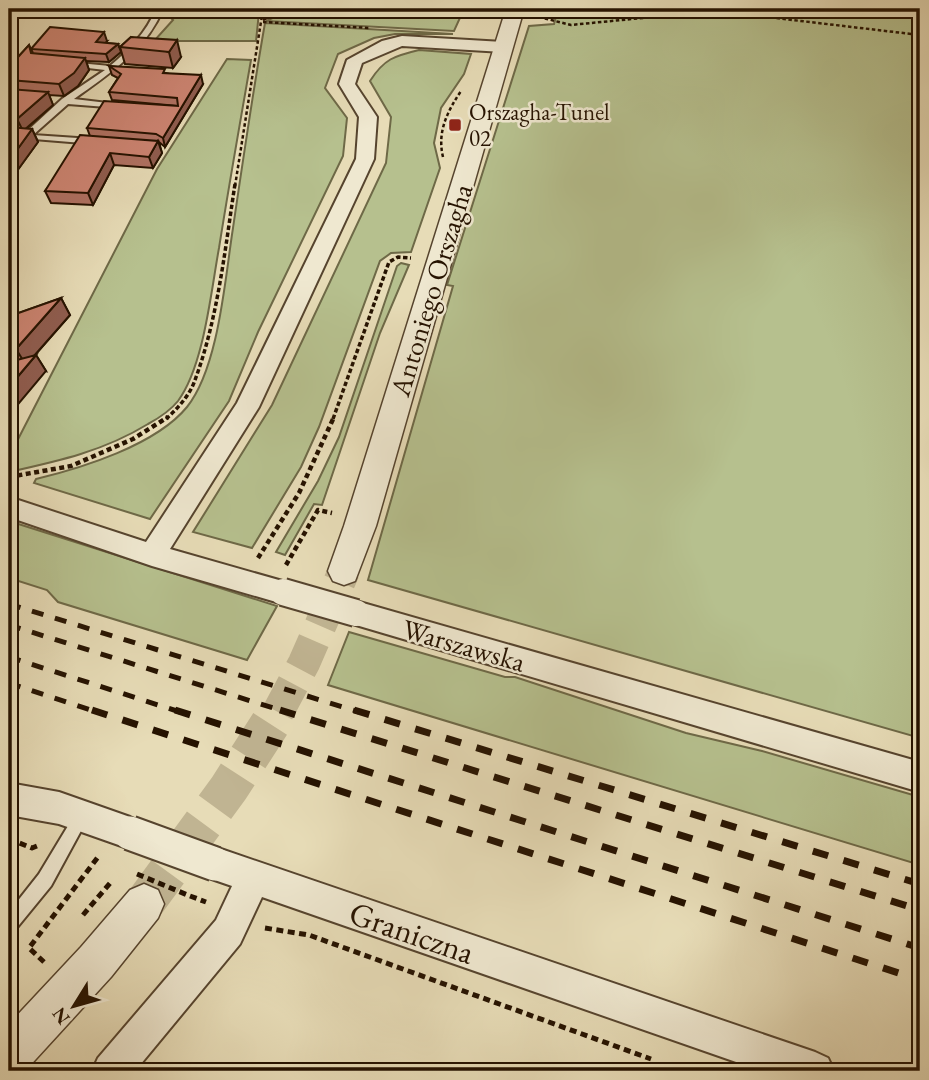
<svg xmlns="http://www.w3.org/2000/svg" width="929" height="1080" font-family="'EB Garamond',serif">
	<style>
		.green { fill: #b6c08e; stroke: #6e6947; stroke-width: 2 }
		.lines { fill: none; stroke-linecap: round; stroke-linejoin: round }
		.tertiary-tunnel-far1 { stroke: #c0b492; stroke-width: 32; stroke-dasharray: 32 16; stroke-linecap: butt }
		.tertiary-tunnel { stroke: #c0b492; stroke-width: 40; stroke-dasharray: 40 20; stroke-linecap: butt }
		.service-casing { stroke: #56442e; stroke-width: 4 }
		.minor-casing { stroke: #56442e; stroke-width: 4 }
		.tertiary-casing { stroke: #56442e; stroke-width: 3 }
		.path-far3 { stroke: #251200; stroke-width: 2.5; stroke-dasharray: 3.5 2.5; stroke-linecap: butt }
		.path-far2 { stroke: #251200; stroke-width: 3.5; stroke-dasharray: 4.5 2.5; stroke-linecap: butt }
		.path-far1 { stroke: #251200; stroke-width: 4.5; stroke-dasharray: 5 3.5; stroke-linecap: butt }
		.path { stroke: #251200; stroke-width: 5; stroke-dasharray: 7 4.5; stroke-linecap: butt }
		.service { fill: #efe8d0; fill-rule: evenodd }
		.minor { fill: #efe8d0; fill-rule: evenodd }
		.tertiary { fill: #efe8d0; fill-rule: evenodd }
		.rail-far1 { stroke: #251200; stroke-width: 5; stroke-dasharray: 12 12; stroke-linecap: butt }
		.rail { stroke: #251200; stroke-width: 7; stroke-dasharray: 16 16; stroke-linecap: butt }
		.minor-bridge-far1-casing { stroke: #56442e; stroke-width: 30; stroke-linecap: butt }
		.minor-bridge-casing { stroke: #56442e; stroke-width: 37; stroke-linecap: butt }
		.path-bridge { stroke: #251200; stroke-width: 5; stroke-dasharray: 7 4.5; stroke-linecap: butt }
		.minor-bridge-far1 { stroke: #efe8d0; stroke-width: 26 }
		.minor-bridge { stroke: #efe8d0; stroke-width: 33 }
		.wall { fill: #b07263; stroke: #251200; stroke-width: 2 }
		.shaded-wall { fill: #905d50; stroke: #251200; stroke-width: 2 }
		.building { fill: #cd8573; stroke: #251200; stroke-width: 2 }
		.poi-dot { fill: #8f2418; stroke: #efe8d0; stroke-width: 2.5 }
		.labels { text-anchor: middle; stroke-width: 5; stroke-linejoin: round; paint-order: stroke }
		.far-poi-label { font-size: 23px; fill: #251200; stroke: #efe8d0; text-anchor: start }
		.street-label { font-size: 28px; fill: #251200; stroke: #efe8d0 }
		.near-street-label { font-size: 33px; fill: #251200; stroke: #efe8d0 }
	</style>
	<rect width="100%" height="100%" fill="#e7dcb7"/>
	<filter id="stains"><feTurbulence type="fractalNoise" baseFrequency=".00286" numOctaves="4"/><feColorMatrix values="0 0 0 0 .2 0 0 0 0 .09 0 0 0 0 .02 0 0 0 .5 -.17"/></filter>
	<radialGradient id="worn" r=".72"><stop offset=".6" stop-color="#630" stop-opacity="0"/><stop offset="1" stop-color="#630" stop-opacity=".3"/></radialGradient>
	<g class="green">
		<path d="M174,9H252L259,12L256,41H154L173,20L171,18Z"/>
		<path d="M292,9H464L454,31L266,21Z"/>
		<path d="M558,9H920V738L368,580L453,286L447,285L529,26L554,24Z"/>
		<path d="M265,23L453,34H395L374,38L338,54L325,88L347,118L343,156L258,332L229,401L150,519L34,483L36,479C82,468 156,445 187,407C219,367 225,278 233,228C243,160 253,91 265,23Z"/>
		<path d="M419,50L471,54L464,74L441,108L434,143L440,168L411,252L391,253L380,261L319,427L301,467L252,548L193,532L272,405L386,163L391,117L370,81C384,59 394,56 419,50Z"/>
		<path d="M227,59L251,60C240,123 229,185 219,248C211,291 204,366 178,401C170,411 159,418 148,424C104,451 59,461 9,472V446L14,447L157,169Z"/>
		<path d="M401,263L409,265L380,333L322,505L314,504L285,555L276,552L318,481L339,437L397,266Z"/>
		<path d="M9,521L277,606L247,660L58,602L47,590L9,578Z"/>
		<path d="M349,632L505,677H515L686,733L762,751L920,797V865L328,685Z"/>
	</g>
	<g class="lines">
		<path class="tertiary-tunnel-far1" d="M278,712L304,663L344,571"/>
		<path class="tertiary-tunnel" d="M144,904L229,788L279,710"/>
		<g class="service-casing">
			<g id="service">
				<path d="M156,9H163C146,50 109,74 74,99L116,104H119V108L68,104L33,135L92,139L96,142L95,144L9,137V133L24,134L62,99L105,70L71,66H68V62L110,66C130,49 146,33 156,9Z"/>
				<path d="M82,809L87,811L89,816L51,886L15,930L9,932V912L39,874L77,811Z"/>
			</g>
		</g>
		<g class="minor-casing">
			<g id="minor">
				<path d="M402,36L503,42L511,47L503,52L402,46L362,63L355,84L377,117L374,159L259,407L170,549L293,584L297,592L293,600L283,604L152,566L9,517V497L146,542L237,403L356,159L359,117L339,84L347,60L382,41Z"/>
				<path d="M356,601L920,762V792L356,625L346,622L342,613L346,604Z"/>
				<path d="M9,783L59,792L130,817L141,822L146,833L141,844L130,849L59,824L9,815Z"/>
				<path d="M215,847L815,1052L828,1058L834,1071H762L262,897L240,944L135,1071H92L98,1058L216,920L232,886L203,876L198,864L203,852Z"/>
			</g>
		</g>
		<g class="tertiary-casing">
			<g id="tertiary">
				<path d="M506,9H524L376,526L355,581L344,585L333,581L328,571L344,526Z"/>
				<path d="M144,884L158,890L164,904L158,918L111,977L25,1071H9V1024L81,947L130,890Z"/>
			</g>
		</g>
		<g class="path-far3">
			<path d="M699,9L920,35"/>
			<path d="M539,17L571,25L703,12"/>
			<path d="M640,18L644,9"/>
			<path d="M263,20L289,9"/>
			<path d="M263,22L370,28"/>
			<path d="M443,157C437,132 447,112 461,91"/>
			<path d="M235,186L263,9"/>
		</g>
		<g class="path-far2">
			<path d="M166,419C178,408 190,395 195,380C218,318 225,249 235,184"/>
			<path d="M333,419L389,262L398,257L411,258"/>
		</g>
		<g class="path-far1">
			<path d="M9,477L71,466L133,439L168,417"/>
			<path d="M258,558L299,493L334,417"/>
			<path d="M286,565L318,510L332,513"/>
		</g>
		<g class="path">
			<path d="M9,839L32,848L37,846"/>
			<path d="M190,896L206,902"/>
			<path d="M83,915L111,882"/>
			<path d="M265,928L309,935L651,1059"/>
			<path d="M44,962L29,948L98,857"/>
		</g>
		<use href="#service" class="service"/>
		<use href="#minor" class="minor"/>
		<use href="#tertiary" class="tertiary"/>
		<g class="rail-far1">
			<path d="M9,604L359,712"/>
			<path d="M9,625L286,712"/>
			<path d="M9,657L180,712"/>
			<path d="M9,683L97,712"/>
		</g>
		<g class="rail">
			<path d="M92,710L920,980"/>
			<path d="M175,710L920,948"/>
			<path d="M280,710L920,910"/>
			<path d="M354,710L920,884"/>
		</g>
		<g class="minor-bridge-far1-casing">
			<path id="minor-bridge-far1" d="M283,592L356,613"/>
		</g>
		<g class="minor-bridge-casing">
			<path id="minor-bridge" d="M130,833L215,864"/>
		</g>
		<path class="path-bridge" d="M137,874L190,896"/>
		<use href="#minor-bridge-far1" class="minor-bridge-far1"/>
		<use href="#minor-bridge" class="minor-bridge"/>
	</g>
	<g class="wall">
		<path d="M131,37L181,57L173,68L125,64L120,47Z"/>
		<path d="M107,41L105,43L118,44L121,52L109,62L86,61L89,70L78,86L64,96L49,95L53,105L26,129H32L38,142L9,182V67L29,45L33,53L31,49Z"/>
		<path d="M109,66L166,73L203,84L165,147L159,142L162,153L153,168L114,165L93,205L51,203L45,191L90,136L87,128L178,106L112,100L109,92L118,78L112,75Z"/>
		<path d="M61,298L70,315L35,355H36L46,371L9,361V314L13,315Z"/>
	</g>
	<g class="shaded-wall">
		<path d="M104,32L107,41L99,51L96,42Z"/>
		<path d="M177,40L181,57L173,68L169,52Z"/>
		<path d="M118,44L121,52L109,62L106,54Z"/>
		<path d="M85,58L89,70L78,86L64,96L59,84Z"/>
		<path d="M201,75L203,84L165,147L163,138Z"/>
		<path d="M48,92L53,105L23,131L17,119Z"/>
		<path d="M32,129L38,142L9,182V161Z"/>
		<path d="M158,141L162,153L153,168L149,157Z"/>
		<path d="M110,153L114,165L93,205L88,193Z"/>
		<path d="M61,298L70,315L26,365L16,349Z"/>
		<path d="M36,355L46,371L9,415V387Z"/>
		<path d="M258,1066L269,1069V1071H259Z"/>
	</g>
	<g class="building">
		<path d="M50,27L104,32L96,42L118,44L106,54L31,49Z"/>
		<path d="M131,37L177,40L169,52L120,47Z"/>
		<path d="M29,45L31,53L85,58L74,73L59,84L9,80V67Z"/>
		<path d="M109,66L165,69L163,73L201,75L163,138L156,134L87,128L104,101L178,106L177,98L109,92L121,74Z"/>
		<path d="M9,89L48,92L17,119L9,118Z"/>
		<path d="M9,127L32,129L9,161Z"/>
		<path d="M80,135L158,141L149,157L110,153L88,193L45,191Z"/>
		<path d="M61,298L16,349L9,347V314L13,315Z"/>
		<path d="M36,355L9,387V362Z"/>
		<path d="M258,1066L259,1071H249Z"/>
	</g>
	<rect class="poi-dot" x="448" y="118" width="14" height="14" rx="3.5"/>
	<g class="labels">
		<g class="far-poi-label">
			<text x="469" y="120">Orszagha-Tunel<tspan x="469" dy="26">02</tspan></text>
		</g>
		<g class="street-label">
			<text transform="translate(431 290) rotate(-73)" y="10">Antoniego Orszagha</text>
			<text transform="translate(464 645) rotate(16)" y="10">Warszawska</text>
		</g>
		<g class="near-street-label">
			<text transform="translate(412 932) rotate(19)" y="12">Graniczna</text>
		</g>
	</g>
	<rect width="929" height="1080" fill="none" stroke="#e7dcb7" stroke-width="35"/>
	<rect x="10" y="10" width="908" height="1059" fill="none" stroke="#251200" stroke-width="3.5"/>
	<rect x="18" y="18" width="894" height="1045" fill="none" stroke="#251200" stroke-width="2"/>
	<g transform="translate(74 1006) rotate(233)" stroke="#efe8d0" stroke-width="5" paint-order="stroke">
	<path d="M0-5L12 26L0 18L-12 26Z" fill="#251200"/>
	<text y="-10" font-size="19" font-weight="bold" text-anchor="middle" fill="#251200">N</text>
	</g>
	<rect width="100%" height="100%" filter="url(#stains)"/>
	<rect width="100%" height="100%" fill="url(#worn)"/>
</svg>
